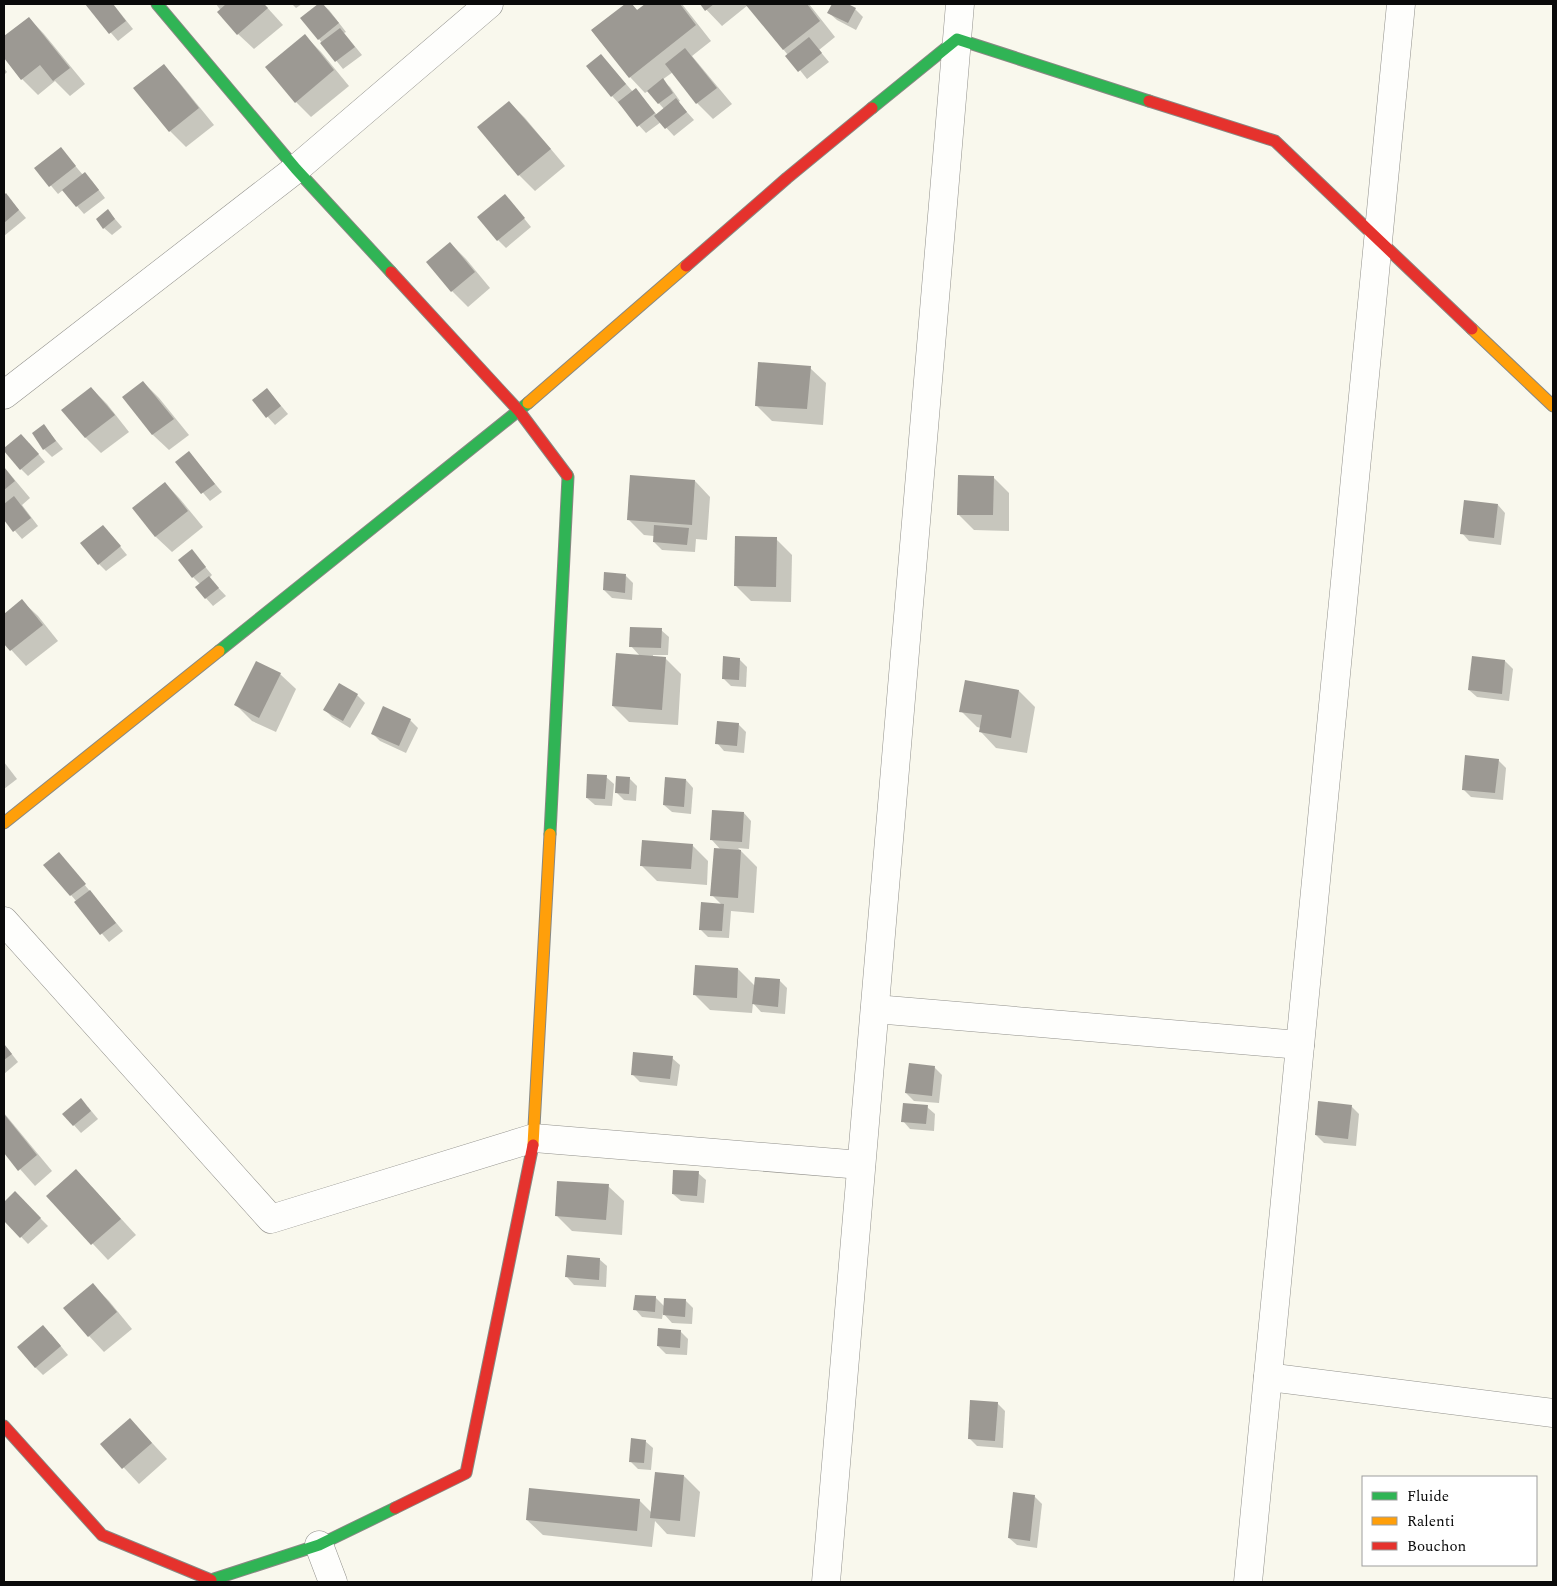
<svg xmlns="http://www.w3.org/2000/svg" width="1557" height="1586" font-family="Spectral,serif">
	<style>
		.shadow { fill: #0003 }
		.building { fill: #9c9993 }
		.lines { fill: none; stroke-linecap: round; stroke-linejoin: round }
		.street-casing { stroke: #92918c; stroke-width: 29 }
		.fast-casing { stroke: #888883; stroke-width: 13 }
		.slow-casing { stroke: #888883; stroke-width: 13 }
		.jam-casing { stroke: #888883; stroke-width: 13 }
		.street { stroke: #fefefc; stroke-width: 28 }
		.fast { stroke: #30b455; stroke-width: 11 }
		.slow { stroke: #ff9f0a; stroke-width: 11 }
		.jam { stroke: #e5322d; stroke-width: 11 }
	</style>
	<rect width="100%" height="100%" fill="#f9f8ed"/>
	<g class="shadow">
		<path d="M86,4H113L133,29L118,41Z"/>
		<path d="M216,4H264L283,25L254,49L238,34Z"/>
		<path d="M292,4H302L296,8Z"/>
		<path d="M320,4H322L329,10L346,32L344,33L362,55L343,69L302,18Z"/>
		<path d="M627,4H631L638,11L647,4H682L711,41L692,56L732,104L713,119L697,103L673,72L662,80L670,87L680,101L678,102L694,120L674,136L661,122L646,133L612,96L608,63L633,92L643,98L657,115L664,109L648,91L645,93L630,77L592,31Z"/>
		<path d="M701,4H809L835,37L819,50L829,62L807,79L748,5L722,26Z"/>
		<path d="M834,4H845L855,9L863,17L856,30L837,20L829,13Z"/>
		<path d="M29,18L44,34L85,84L70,96L55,81L38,95L22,79L4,56V38Z"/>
		<path d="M305,36L321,52L349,86L311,117L296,102Z"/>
		<path d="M164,66L179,82L214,125L186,147L170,131Z"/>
		<path d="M4,68L7,72L4,75Z"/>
		<path d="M509,102L525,118L565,166L535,191L519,175Z"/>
		<path d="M61,149L83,175L92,181L105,198L84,214L63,190L58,194L36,168Z"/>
		<path d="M6,195L26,218L4,236V196Z"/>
		<path d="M505,195L531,227L506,248L498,240Z"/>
		<path d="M108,211L122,227L112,235L104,228Z"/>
		<path d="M450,243L466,259L490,288L468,307L452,291L428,262Z"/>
		<path d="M810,368L826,383L823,425L772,421L756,405Z"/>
		<path d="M143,382L159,398L189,435L169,450L153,435L124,398Z"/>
		<path d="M91,388L107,404L129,432L101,453L86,438L63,410Z"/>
		<path d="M267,389L288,414L275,425L253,400Z"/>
		<path d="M44,426L63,449L52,457L44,449L34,433Z"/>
		<path d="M29,443L45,462L28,476L21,469Z"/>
		<path d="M189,453L222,492L210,501L177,462Z"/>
		<path d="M4,467L30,498L22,505L38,526L22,539L4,518Z"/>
		<path d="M993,477L1009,493V531L974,530L958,514Z"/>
		<path d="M695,481L710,497L707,540L696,539L695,552L662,550L654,542V536L644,535L629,520Z"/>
		<path d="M165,483L180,499L203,527L172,552L156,537L134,508Z"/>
		<path d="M1498,505L1505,513L1501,545L1469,541L1462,533Z"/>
		<path d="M110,534L127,555L106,571L99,564Z"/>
		<path d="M776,539L792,555L791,602L751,601L735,585Z"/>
		<path d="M192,551L212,575L209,578L226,596L213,606L197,588L201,585L193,577Z"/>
		<path d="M626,576L633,583L632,600L612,598L604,590Z"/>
		<path d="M22,601L38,616L58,641L26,666L4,642V615Z"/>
		<path d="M661,630L669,637L668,655H653V657L665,658L681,674L678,725L629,722L613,706L640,656L631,646Z"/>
		<path d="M1473,657L1505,661L1513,669L1509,701L1477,697L1469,690Z"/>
		<path d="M739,659L747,667L746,687L731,686L723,678Z"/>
		<path d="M280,674L296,689L276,732L252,721L236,705Z"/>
		<path d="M966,682L1019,691L1035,707L1027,753L996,748L981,732V728L977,727L961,711Z"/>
		<path d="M339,685L357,695L365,703L350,728L332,717L325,710Z"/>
		<path d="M410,720L418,728L406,753L380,741L372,733Z"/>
		<path d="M738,724L746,732L744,753L724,751L717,743Z"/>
		<path d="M1498,760L1506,768L1503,800L1471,797L1463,789Z"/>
		<path d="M4,762L17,779L4,789Z"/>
		<path d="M606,777L614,784L612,806L595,805L587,798Z"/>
		<path d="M629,778L637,786L636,801L624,800L616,792Z"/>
		<path d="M686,780L693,788L691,814L672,812L664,805Z"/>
		<path d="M744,813L751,821L749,849L738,848L757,867L754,913L731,911L729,938L708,937L700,929L722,905L712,895L721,850L711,839Z"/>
		<path d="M692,845L708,861L707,885L657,881L641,865Z"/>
		<path d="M59,854L123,931L109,942L76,903L77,902L45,865Z"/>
		<path d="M738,969L755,986L779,980L787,988L785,1014L761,1012L753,1003L752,1013L710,1010L694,994Z"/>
		<path d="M4,1044L18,1062L4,1074Z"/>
		<path d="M672,1058L680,1065L677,1086L640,1082L632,1074Z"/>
		<path d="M934,1067L942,1075L939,1103L914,1101L906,1093Z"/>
		<path d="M1351,1106L1359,1114L1356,1146L1324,1143L1316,1135Z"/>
		<path d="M88,1107L98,1119L81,1133L64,1114Z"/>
		<path d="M927,1107L935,1114L934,1131L910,1129L903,1121Z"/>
		<path d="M4,1113L52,1171L35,1186L4,1151Z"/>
		<path d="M698,1173L706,1180L704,1203L681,1201L673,1194Z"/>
		<path d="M608,1186L624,1201L622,1235L572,1231L556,1215Z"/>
		<path d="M92,1187L136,1235L108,1260L48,1196Z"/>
		<path d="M15,1193L48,1226L28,1244L4,1219V1204Z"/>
		<path d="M599,1259L607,1266L606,1287L574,1285L567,1277Z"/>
		<path d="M93,1285L109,1301L132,1329L104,1352L89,1336Z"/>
		<path d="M655,1297L665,1307L685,1300L693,1308L692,1324L672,1323L663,1313L662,1319L642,1317L635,1309Z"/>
		<path d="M680,1331L688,1339L687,1355L666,1354L658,1346Z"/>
		<path d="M51,1334L68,1355L43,1375L35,1367Z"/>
		<path d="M997,1403L1005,1411L1003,1448L977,1446L969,1438Z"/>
		<path d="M130,1419L167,1459L139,1484L102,1444Z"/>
		<path d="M645,1441L653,1448L651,1470L638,1469L631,1462Z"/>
		<path d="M684,1476L700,1492L695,1537L667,1534L655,1521L652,1547L543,1535L527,1520L639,1500L652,1513Z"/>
		<path d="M1034,1496L1042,1504L1037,1548L1017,1545L1009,1538Z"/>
	</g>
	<g class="building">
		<path d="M85,4H113L126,21L109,34Z"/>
		<path d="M226,4H264L268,8L237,35L217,12Z"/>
		<path d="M318,4H323L339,23L318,40L300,18Z"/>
		<path d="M625,4H632L637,10L645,4H680L696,25L629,78L591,30Z"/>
		<path d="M700,4H714L705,11Z"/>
		<path d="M745,4H807L820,21L783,50Z"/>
		<path d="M832,4H848L856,8L848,23L827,13Z"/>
		<path d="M29,17L70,68L53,81L40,65L21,80L4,58V36Z"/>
		<path d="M340,28L355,47L335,62L320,43Z"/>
		<path d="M305,34L334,70L295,103L265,67Z"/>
		<path d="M809,37L822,53L798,72L785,56Z"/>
		<path d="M685,48L717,88L696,104L665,64Z"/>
		<path d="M601,54L626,84L611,97L586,66Z"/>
		<path d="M164,64L199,108L169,132L133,88Z"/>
		<path d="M663,78L673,93L658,104L647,91Z"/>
		<path d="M636,88L655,113L637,127L618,102Z"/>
		<path d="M676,98L687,112L665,129L654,116Z"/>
		<path d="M509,101L551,149L518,176L477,127Z"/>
		<path d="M61,147L76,166L49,187L34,168Z"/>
		<path d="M85,172L99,190L76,207L62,190Z"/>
		<path d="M6,193L19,210L4,223V195Z"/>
		<path d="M505,194L525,218L497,241L477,217Z"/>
		<path d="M108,209L115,219L103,229L96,219Z"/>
		<path d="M450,242L475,272L451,292L426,262Z"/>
		<path d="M758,362L811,366L807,409L755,406Z"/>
		<path d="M143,381L174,419L152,435L122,397Z"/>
		<path d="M91,387L115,415L85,438L61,410Z"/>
		<path d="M267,388L281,406L266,418L252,400Z"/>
		<path d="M44,424L56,441L43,450L32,433Z"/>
		<path d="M21,434L39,454L20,470L4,451V448Z"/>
		<path d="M189,451L215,484L201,494L175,462Z"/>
		<path d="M4,467L15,481L4,490Z"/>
		<path d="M630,475L695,480L692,525L627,520Z"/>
		<path d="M958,475L994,476L993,515H957Z"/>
		<path d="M165,482L188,511L155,537L132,508Z"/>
		<path d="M14,496L31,518L13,532L4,520V504Z"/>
		<path d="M1464,500L1498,504L1494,538L1460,534Z"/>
		<path d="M103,525L121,546L98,565L80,543Z"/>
		<path d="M654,525L689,528L687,545L653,542Z"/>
		<path d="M735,536L777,537L776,587L734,586Z"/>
		<path d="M192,549L206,567L192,578L178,560Z"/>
		<path d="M604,572L626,574L625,593L603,590Z"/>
		<path d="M209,576L219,588L205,599L195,587Z"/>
		<path d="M22,599L43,625L10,651L4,644V614Z"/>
		<path d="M630,627L662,628L661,648L629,647Z"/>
		<path d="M616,653L666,657L662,710L612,706Z"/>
		<path d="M723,656L740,658L739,680L722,679Z"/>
		<path d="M1472,656L1505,660L1502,694L1468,690Z"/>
		<path d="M256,661L281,673L259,718L234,705Z"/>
		<path d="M965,680L1019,690L1011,738L979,732L982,715L959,712Z"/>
		<path d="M339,683L358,694L343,721L323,710Z"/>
		<path d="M383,706L411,719L399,746L371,734Z"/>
		<path d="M717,721L739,723L737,746L715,744Z"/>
		<path d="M1465,755L1499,759L1495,793L1462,790Z"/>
		<path d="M587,774L607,775L605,799L586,798Z"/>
		<path d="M616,776L630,777L629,794L615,793Z"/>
		<path d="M665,777L686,779L684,807L663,805Z"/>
		<path d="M712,810L744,812L742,842L710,840Z"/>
		<path d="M642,840L693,844L691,869L640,866Z"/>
		<path d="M714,848L741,850L738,898L710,896Z"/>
		<path d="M59,852L86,884L70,896L43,865Z"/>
		<path d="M90,890L116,923L100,935L74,902Z"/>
		<path d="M701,902L724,904L722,931L699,930Z"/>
		<path d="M695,965L738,968L737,998L693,995Z"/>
		<path d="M755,977L780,979L778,1007L752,1004Z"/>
		<path d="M4,1044L12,1054L4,1060Z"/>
		<path d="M633,1052L673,1056L670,1079L631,1075Z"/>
		<path d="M909,1063L935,1066L932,1096L905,1093Z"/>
		<path d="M81,1098L91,1111L73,1126L62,1114Z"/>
		<path d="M1318,1101L1352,1105L1348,1139L1315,1135Z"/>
		<path d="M903,1103L928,1105L926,1124L901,1122Z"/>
		<path d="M4,1114L37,1155L18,1171L4,1153Z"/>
		<path d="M76,1169L121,1219L91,1245L46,1196Z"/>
		<path d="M673,1170L699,1171L697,1196L672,1194Z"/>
		<path d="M557,1181L609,1184L606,1220L555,1216Z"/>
		<path d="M15,1191L41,1218L20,1238L4,1221V1202Z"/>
		<path d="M567,1255L600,1258L599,1280L565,1277Z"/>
		<path d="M93,1283L117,1312L88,1337L63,1308Z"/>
		<path d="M635,1295L656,1296L655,1312L633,1310Z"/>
		<path d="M664,1298L686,1299L685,1317L663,1315Z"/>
		<path d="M43,1325L61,1346L35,1368L17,1347Z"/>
		<path d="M658,1328L681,1330L680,1348L657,1346Z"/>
		<path d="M970,1400L998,1402L995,1441L968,1439Z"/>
		<path d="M130,1418L152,1443L122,1469L100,1444Z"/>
		<path d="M631,1438L646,1440L644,1463L629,1462Z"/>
		<path d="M655,1472L684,1475L680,1521L650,1518Z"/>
		<path d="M529,1488L640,1499L637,1531L526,1520Z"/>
		<path d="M1013,1492L1035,1495L1030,1541L1008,1538Z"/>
	</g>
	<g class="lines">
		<g class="street-casing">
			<g id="street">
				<path d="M4,395L296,169L489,4"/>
				<path d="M4,921L271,1219L534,1138L861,1165"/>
				<path d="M875,1009L1300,1045"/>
				<path d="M1268,1377L1553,1413"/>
				<path d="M319,1545L333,1582"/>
				<path d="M826,1582L960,4"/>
				<path d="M1248,1582L1401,4"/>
			</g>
		</g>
		<g class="fast-casing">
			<g id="fast">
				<path d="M157,4L296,169L391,272"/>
				<path d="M872,108L957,39L1149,101"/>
				<path d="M219,651L528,403"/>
				<path d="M550,834L568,477L567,475"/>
				<path d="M211,1580L319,1545L395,1508"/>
			</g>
		</g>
		<g class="slow-casing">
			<g id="slow">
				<path d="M1472,329L1553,406"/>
				<path d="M528,403L686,266"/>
				<path d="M4,823L219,651"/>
				<path d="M533,1145L550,834"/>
			</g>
		</g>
		<g class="jam-casing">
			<g id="jam">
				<path d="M1149,101L1275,141L1472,329"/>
				<path d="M686,266L787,178L872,108"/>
				<path d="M391,272L519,411L567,475"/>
				<path d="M4,1426L102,1535L211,1580"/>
				<path d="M395,1508L466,1473L533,1145"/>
			</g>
		</g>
		<use href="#street" class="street"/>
		<use href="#fast" class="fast"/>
		<use href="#slow" class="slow"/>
		<use href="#jam" class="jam"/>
	</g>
	<rect width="1557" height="1586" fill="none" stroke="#0a0a0a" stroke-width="10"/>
	<rect x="1362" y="1476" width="175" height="90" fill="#ffffff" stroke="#9d9d9d"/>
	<rect x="1372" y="1492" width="25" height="8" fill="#30b455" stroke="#9d9d9d"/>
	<text x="1407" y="1501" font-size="15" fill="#0a0a0a">Fluide</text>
	<rect x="1372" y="1517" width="25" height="8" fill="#ff9f0a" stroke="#9d9d9d"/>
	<text x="1407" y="1526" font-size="15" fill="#0a0a0a">Ralenti</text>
	<rect x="1372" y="1542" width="25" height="8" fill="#e5322d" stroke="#9d9d9d"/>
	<text x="1407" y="1551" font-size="15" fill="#0a0a0a">Bouchon</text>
</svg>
